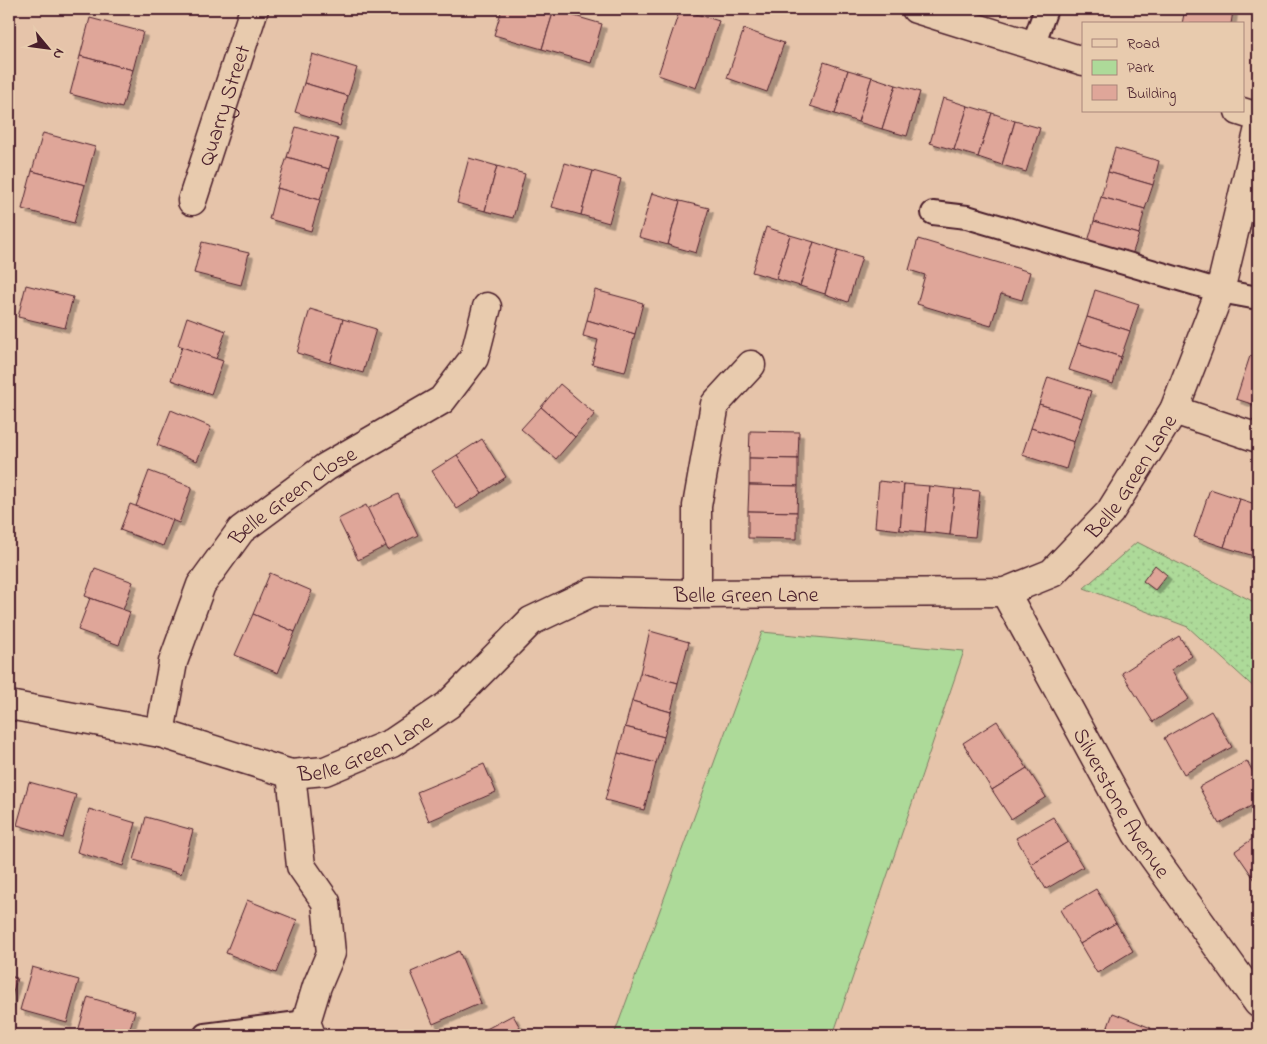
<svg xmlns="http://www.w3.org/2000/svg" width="1267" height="1044" font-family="'Indie Flower',sans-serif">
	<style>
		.grass { fill: url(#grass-dots); stroke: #7c7c62 }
		.green { fill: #adda99; stroke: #7c7c62 }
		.building { fill: #dfa699; stroke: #4a1f2b; filter: url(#shadow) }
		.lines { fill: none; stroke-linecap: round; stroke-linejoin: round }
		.lane-casing { stroke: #4a1f2b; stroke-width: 26 }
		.street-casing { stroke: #4a1f2b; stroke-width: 31 }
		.lane { stroke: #e8cbae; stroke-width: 22 }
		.street { stroke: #e8cbae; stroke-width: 28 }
		.labels { text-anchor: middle; stroke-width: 4.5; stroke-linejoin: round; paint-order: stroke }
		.street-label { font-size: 22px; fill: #4a1f2b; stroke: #e8cbae }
	</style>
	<defs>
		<pattern id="grass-dots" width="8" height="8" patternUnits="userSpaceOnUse" patternTransform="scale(1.25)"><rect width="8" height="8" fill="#adda99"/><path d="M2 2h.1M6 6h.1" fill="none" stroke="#96bb84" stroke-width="1.8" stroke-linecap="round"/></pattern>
		<filter id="shadow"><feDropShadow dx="4.5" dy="4.5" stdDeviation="0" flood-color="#0004"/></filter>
	</defs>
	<rect width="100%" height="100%" fill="#e6c4aa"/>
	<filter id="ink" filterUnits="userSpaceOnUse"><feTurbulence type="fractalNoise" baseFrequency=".02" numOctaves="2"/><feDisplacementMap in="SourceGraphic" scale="10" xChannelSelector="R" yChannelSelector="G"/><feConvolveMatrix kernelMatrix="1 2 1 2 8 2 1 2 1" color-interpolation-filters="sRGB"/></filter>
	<g filter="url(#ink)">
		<path class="grass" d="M1137,542L1258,604V691L1188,627L1084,588Z"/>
		<path class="green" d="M762,632L964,651L833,1035H614Z"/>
		<g class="building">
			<path d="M502,9H550L554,10L542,49L494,35Z"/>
			<path d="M680,9L719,21L696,88L658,75Z"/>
			<path d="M1185,9H1216L1233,11L1231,24H1182Z"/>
			<path d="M554,10L602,24L591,63L542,49Z"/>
			<path d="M90,18L143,32L133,70L80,56Z"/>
			<path d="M744,29L784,43L767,92L727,78Z"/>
			<path d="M312,54L357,68L348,96L304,83Z"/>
			<path d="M80,56L133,70L122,108L70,94Z"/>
			<path d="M824,62L848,70L835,114L810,106Z"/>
			<path d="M848,70L872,77L858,122L835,114Z"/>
			<path d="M872,77L896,85L882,129L858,122Z"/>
			<path d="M304,83L348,96L340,126L295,112Z"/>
			<path d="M896,85L920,92L907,136L882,129Z"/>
			<path d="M943,98L968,106L954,150L930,143Z"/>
			<path d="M968,106L992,113L978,157L954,150Z"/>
			<path d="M992,113L1015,121L1002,165L978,157Z"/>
			<path d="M1015,121L1040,128L1026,172L1002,165Z"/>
			<path d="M296,127L338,139L329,169L287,157Z"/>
			<path d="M43,133L95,147L85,185L32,171Z"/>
			<path d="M1115,148L1159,161L1153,185L1108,172Z"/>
			<path d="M287,157L329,169L320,200L277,188Z"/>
			<path d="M469,158L497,166L485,211L457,203Z"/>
			<path d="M565,163L593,171L581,215L552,207Z"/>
			<path d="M497,166L525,174L513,218L485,211Z"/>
			<path d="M32,171L85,185L74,223L22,209Z"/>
			<path d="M593,171L621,179L609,223L581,215Z"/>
			<path d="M1108,172L1153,185L1145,209L1101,197Z"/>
			<path d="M277,188L320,200L311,231L269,219Z"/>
			<path d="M652,193L680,201L668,245L639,237Z"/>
			<path d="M1101,197L1145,209L1139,234L1094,221Z"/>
			<path d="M680,201L709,208L696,253L668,245Z"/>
			<path d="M1094,221L1139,234L1131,258L1087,245Z"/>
			<path d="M766,227L790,235L776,279L752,272Z"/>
			<path d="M790,235L814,242L800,286L776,279Z"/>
			<path d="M918,239L1030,272L1022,300L1001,294L991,326L917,304L925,275L909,270Z"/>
			<path d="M202,242L249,253L241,285L194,273Z"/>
			<path d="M814,242L838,250L825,294L800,286Z"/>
			<path d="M838,250L862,257L848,302L825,294Z"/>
			<path d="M26,285L73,297L65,328L18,317Z"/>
			<path d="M595,290L643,303L635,334L587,320Z"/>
			<path d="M1095,290L1139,304L1130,331L1087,317Z"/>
			<path d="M310,309L343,319L330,363L297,353Z"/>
			<path d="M187,317L226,331L216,359L178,345Z"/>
			<path d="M1087,317L1130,331L1121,357L1078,343Z"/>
			<path d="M343,319L376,329L363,373L330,363Z"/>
			<path d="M587,320L635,334L625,372L592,364L598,340L583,336Z"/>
			<path d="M1078,343L1121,357L1113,384L1069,370Z"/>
			<path d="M182,347L223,361L211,394L171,380Z"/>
			<path d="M1250,356L1258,358V406L1236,399Z"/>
			<path d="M1048,377L1091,391L1082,418L1039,404Z"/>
			<path d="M560,384L595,414L575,437L541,407Z"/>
			<path d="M1039,404L1082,418L1074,442L1031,428Z"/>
			<path d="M541,407L575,437L556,459L521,429Z"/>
			<path d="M171,410L211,427L197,461L157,445Z"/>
			<path d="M1031,428L1074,442L1066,469L1022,455Z"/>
			<path d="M750,431L799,432L798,459L749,458Z"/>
			<path d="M482,439L506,477L482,493L457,455Z"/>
			<path d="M457,455L482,493L457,509L432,471Z"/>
			<path d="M749,458L798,459V486L749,485Z"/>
			<path d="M149,471L192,487L179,523L136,506Z"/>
			<path d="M879,481L904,484L900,530L875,527Z"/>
			<path d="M904,484L929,486L925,532L900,530Z"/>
			<path d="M749,485L798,486L797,512L748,511Z"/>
			<path d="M929,486L955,489L950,535L925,532Z"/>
			<path d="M955,489L980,491L975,537L950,535Z"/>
			<path d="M1210,489L1240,499L1224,547L1194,537Z"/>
			<path d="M398,494L418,535L388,550L367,509Z"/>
			<path d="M1240,499L1258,505V545L1254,556L1224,547Z"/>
			<path d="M130,504L173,520L163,546L120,530Z"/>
			<path d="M366,505L386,546L358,560L338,519Z"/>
			<path d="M748,511L797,512V539L748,538Z"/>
			<path d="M1155,565L1167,575L1155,590L1143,581Z"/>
			<path d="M95,568L133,582L123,610L85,596Z"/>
			<path d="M270,573L312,591L295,632L253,614Z"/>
			<path d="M90,598L130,612L119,645L78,630Z"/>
			<path d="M253,614L295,632L278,673L235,655Z"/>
			<path d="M650,631L689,642L678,683L640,673Z"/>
			<path d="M1179,636L1192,656L1171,670L1189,699L1153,722L1122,673Z"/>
			<path d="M640,673L678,683L671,712L632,701Z"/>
			<path d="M632,701L671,712L664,737L625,727Z"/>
			<path d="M1211,711L1232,747L1184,774L1164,738Z"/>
			<path d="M997,721L1027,768L992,790L963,743Z"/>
			<path d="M625,727L664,737L656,763L618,753Z"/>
			<path d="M618,753L656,763L644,810L605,800Z"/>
			<path d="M1247,761L1258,781V802L1219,824L1199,787Z"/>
			<path d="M484,764L496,792L429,821L417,792Z"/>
			<path d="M1027,768L1046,797L1011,819L992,790Z"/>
			<path d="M29,782L76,795L63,838L17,825Z"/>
			<path d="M89,809L136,823L123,866L77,852Z"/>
			<path d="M146,817L193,830L181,874L134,860Z"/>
			<path d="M1053,817L1068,842L1031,864L1016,838Z"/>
			<path d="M1258,835V879L1255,880L1235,851Z"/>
			<path d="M1068,842L1083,867L1046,889L1031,864Z"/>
			<path d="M1096,889L1116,923L1080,944L1060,910Z"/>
			<path d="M247,900L297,920L276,973L226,953Z"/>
			<path d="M1116,923L1133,951L1097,973L1080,944Z"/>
			<path d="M459,951L481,1003L433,1024L411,972Z"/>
			<path d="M32,967L79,980L67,1023L20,1010Z"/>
			<path d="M9,976L17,978L9,1006Z"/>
			<path d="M88,997L135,1011L128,1035H77Z"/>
			<path d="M1113,1013L1151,1028L1148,1035H1105Z"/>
			<path d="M513,1015L524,1035H475Z"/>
		</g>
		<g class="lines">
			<g class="lane-casing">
				<g id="lane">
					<path d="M1033,45L1046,9"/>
					<path d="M933,213L967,217L1220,291L1258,298"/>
					<path d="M205,1035L306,1022"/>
				</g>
			</g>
			<g class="street-casing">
				<g id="street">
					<path d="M916,9L1083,61"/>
					<path d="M1239,111L1258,117"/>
					<path id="s1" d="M192,201L254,9"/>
					<path d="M1174,410L1258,438"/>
					<path id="s2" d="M1005,592L1137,834L1258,1003"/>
					<path d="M697,594V506L715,404L751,365"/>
					<path id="s3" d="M9,705L160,733L291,774L325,771L392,743L448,705L531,621L592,592L697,594L1005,592L1052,573L1110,512L1174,410L1220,291L1258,132"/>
					<path id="s4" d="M160,733L173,662L201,585L241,530L326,467L442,400L474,358L487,307"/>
					<path d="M291,774L301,866L326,902L331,953L317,986L306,1022L311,1035"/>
				</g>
			</g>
			<use href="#lane" class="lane"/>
			<use href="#street" class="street"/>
		</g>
	</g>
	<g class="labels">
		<g class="street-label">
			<text dy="8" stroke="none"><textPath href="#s1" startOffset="101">Quarry Street</textPath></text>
			<text dy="8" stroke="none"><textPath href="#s3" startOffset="1240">Belle Green Lane</textPath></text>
			<text dy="8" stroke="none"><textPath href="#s4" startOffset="284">Belle Green Close</textPath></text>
			<text dy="8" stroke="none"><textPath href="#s3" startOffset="805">Belle Green Lane</textPath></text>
			<text dy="8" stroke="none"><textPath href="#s3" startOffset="370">Belle Green Lane</textPath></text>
			<text dy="8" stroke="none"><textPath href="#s2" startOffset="241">Silverstone Avenue</textPath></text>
		</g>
	</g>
	<rect width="1267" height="1044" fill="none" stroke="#e8cbae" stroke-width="30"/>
	<rect x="15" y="15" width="1237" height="1014" fill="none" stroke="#4a1f2b" stroke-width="2" filter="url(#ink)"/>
	<rect x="1082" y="22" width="162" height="90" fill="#e8cbae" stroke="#a9867a"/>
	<rect x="1092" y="39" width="25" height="8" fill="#e8cbae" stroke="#a9867a"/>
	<text x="1127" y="48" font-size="15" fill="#4a1f2b">Road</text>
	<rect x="1092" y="60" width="25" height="15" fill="#adda99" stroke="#a9867a"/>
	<text x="1127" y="72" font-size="15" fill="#4a1f2b">Park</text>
	<rect x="1092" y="85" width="25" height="15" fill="#dfa699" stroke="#a9867a"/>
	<text x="1127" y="98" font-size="15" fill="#4a1f2b">Building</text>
	<g transform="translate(48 48) rotate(119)" stroke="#e8cbae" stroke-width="4" paint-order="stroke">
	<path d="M0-4L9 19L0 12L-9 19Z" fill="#4a1f2b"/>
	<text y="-8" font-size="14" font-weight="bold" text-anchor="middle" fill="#4a1f2b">N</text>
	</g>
</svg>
